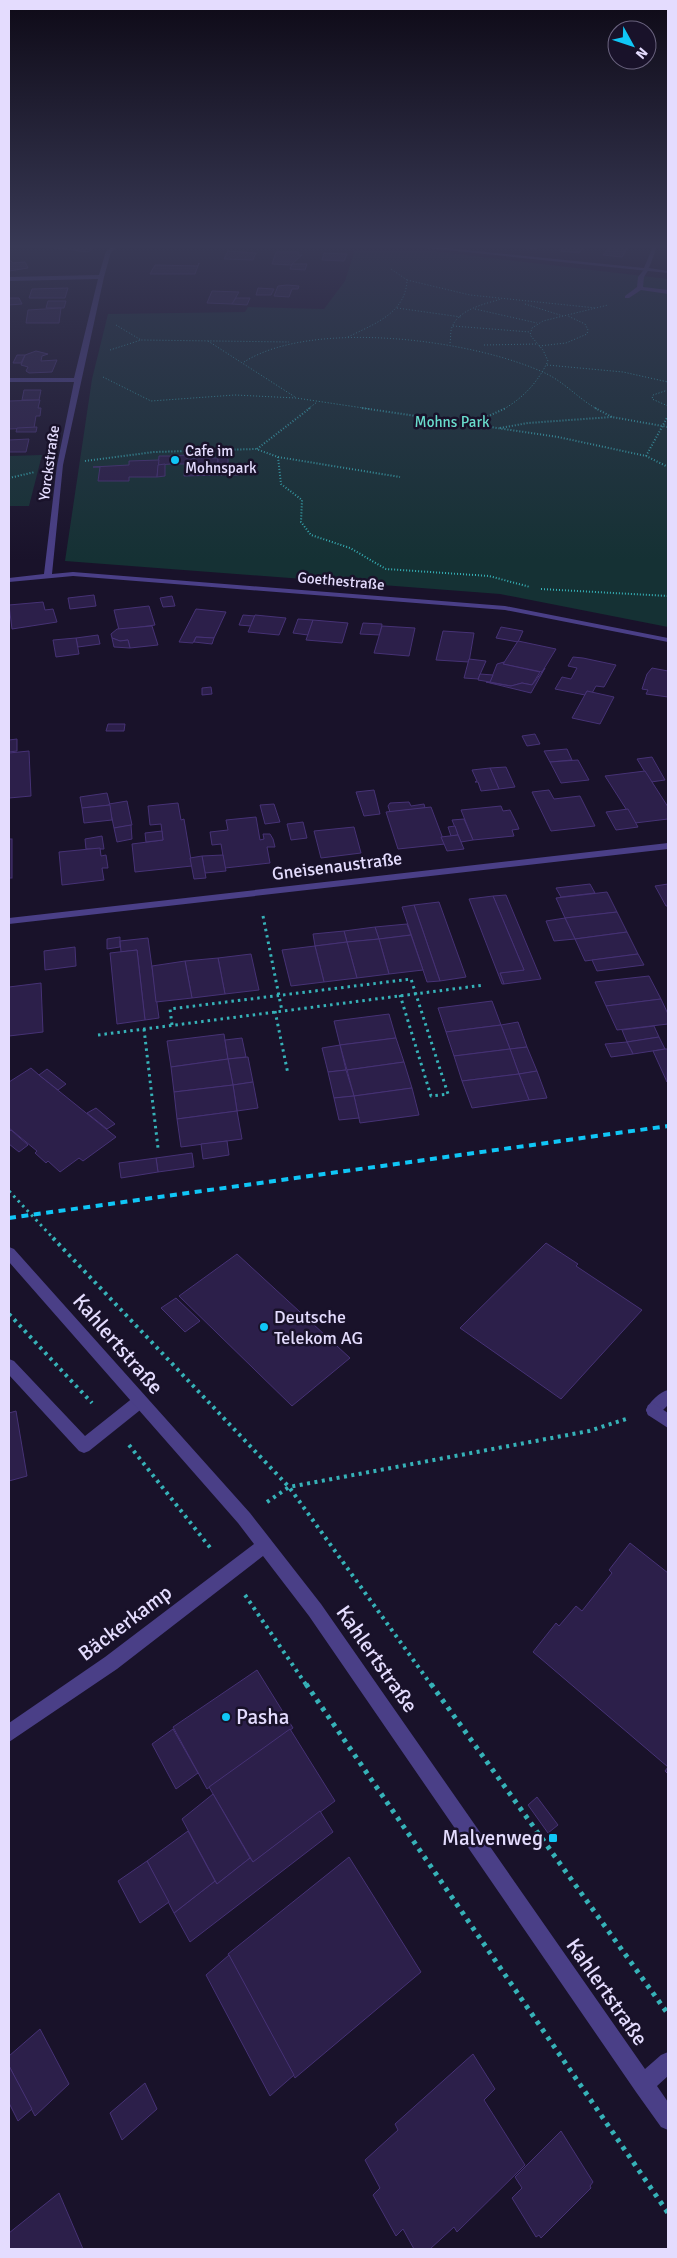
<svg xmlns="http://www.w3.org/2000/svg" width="677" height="2258" font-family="Signika,sans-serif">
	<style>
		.green { fill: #153134 }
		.building { fill: #2c1f4a; stroke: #463275 }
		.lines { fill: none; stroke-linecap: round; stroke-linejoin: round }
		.path-far4 { stroke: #36b2b8; stroke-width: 1; stroke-dasharray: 1 2; stroke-linecap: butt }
		.path-far3 { stroke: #36b2b8; stroke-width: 2; stroke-dasharray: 1 2; stroke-linecap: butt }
		.path-far2 { stroke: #36b2b8; stroke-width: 3; stroke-dasharray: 2.5 4; stroke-linecap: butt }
		.path-far1 { stroke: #36b2b8; stroke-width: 4; stroke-dasharray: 3 4.5; stroke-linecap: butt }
		.path { stroke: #36b2b8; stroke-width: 5; stroke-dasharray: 4 5.5; stroke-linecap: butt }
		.lane { fill: #4a3f87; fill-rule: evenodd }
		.street { fill: #4a3f87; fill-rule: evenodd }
		.rail { stroke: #10c6f6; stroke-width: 4; stroke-dasharray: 7 5.5; stroke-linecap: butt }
		.poi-dot { fill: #10c6f6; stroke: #19122a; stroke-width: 2 }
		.labels { text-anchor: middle; stroke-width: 5; stroke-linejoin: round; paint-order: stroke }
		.far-park-label { font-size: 15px; fill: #69dccc; stroke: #19122a }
		.far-poi-label { font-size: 15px; fill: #e4dcfe; stroke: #19122a; text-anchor: start }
		.far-street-label { font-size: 15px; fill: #e4dcfe; stroke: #19122a }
		.street-label { font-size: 18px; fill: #e4dcfe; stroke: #19122a }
		.poi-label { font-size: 18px; fill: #e4dcfe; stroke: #19122a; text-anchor: start }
		.near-street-label { font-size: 21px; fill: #e4dcfe; stroke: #19122a }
		.near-poi-label { font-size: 21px; fill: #e4dcfe; stroke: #19122a; text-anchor: start }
	</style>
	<rect width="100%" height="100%" fill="#19122a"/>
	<g class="green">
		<path d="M355,250L431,251L668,279V627L500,594L65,561L92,379L108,314L245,312L248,307L324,309L345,281Z"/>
		<path d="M42,455L29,506H9V456Z"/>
	</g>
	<g class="building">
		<path d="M47,244H73L65,249L42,247Z"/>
		<path d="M73,244H93L90,246L95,247L88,252L65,249Z"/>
		<path d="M498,244H540L536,249Z"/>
		<path d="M563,244H585L579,253L561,251Z"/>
		<path d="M611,245L628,247L622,257L603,255Z"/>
		<path d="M228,251L240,252L256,253L253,260L224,259Z"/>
		<path d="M276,252H299L298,255H302L291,265L272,264Z"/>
		<path d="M324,253L345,254H347L344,261L322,260Z"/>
		<path d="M9,259L13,263L25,262L28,268L9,271Z"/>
		<path d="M199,263L195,274H150L155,265L198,266Z"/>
		<path d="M292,264H307L305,270L290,269Z"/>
		<path d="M278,286L287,285L299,286L298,289H292L289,297L274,296Z"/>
		<path d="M68,288L65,298H29L32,289Z"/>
		<path d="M258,288L274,289L271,295H256Z"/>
		<path d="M212,291L239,292L232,304L207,303Z"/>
		<path d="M9,298H19L22,304L9,305Z"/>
		<path d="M236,298H250L247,305L232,304Z"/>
		<path d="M48,301H66L64,308H46Z"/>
		<path d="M61,308L59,323H26L28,310Z"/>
		<path d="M36,351L48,354L42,356L41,361L57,360L52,372L29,373L26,371L28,367L21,365L25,355Z"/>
		<path d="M17,355H25L21,363H13Z"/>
		<path d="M24,390H41L39,400H22Z"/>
		<path d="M40,400L38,408H41L40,416H36L34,428L9,429V401Z"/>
		<path d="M37,427L36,432H16L17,428Z"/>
		<path d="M29,439L26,452H9V440Z"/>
		<path d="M187,455V459L218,458V475L184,476L185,464H171L172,456Z"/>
		<path d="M159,456H172L171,464L158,465Z"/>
		<path d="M218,458H228V465L218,466Z"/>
		<path d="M159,460L157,477H129V481H98L100,467H93L129,465V461Z"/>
		<path d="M165,464V476L157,477L158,465Z"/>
		<path d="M239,471V475H218V472Z"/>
		<path d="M94,595L96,606L70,609L68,598Z"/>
		<path d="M172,596L175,606L163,607L160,598Z"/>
		<path d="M43,602L45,610L53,609L57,622L12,629L9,605Z"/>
		<path d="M149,606L155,625L119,630L114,610Z"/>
		<path d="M196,609L226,612L214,638L196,637L193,643L179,642Z"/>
		<path d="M243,615L255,616L251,626L239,625Z"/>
		<path d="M255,615L286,618L279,635L248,632Z"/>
		<path d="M298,619L313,620L308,635L293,633Z"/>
		<path d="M313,620L348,623L342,643L306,640Z"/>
		<path d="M363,623L382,624L380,635L360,634Z"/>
		<path d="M152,626L158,645L130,648L128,640L120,641L112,638L111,634L117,629Z"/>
		<path d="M382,626L415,628L409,656L374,653Z"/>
		<path d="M501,627L523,631L518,642L496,638Z"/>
		<path d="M443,631L474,633L469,662L436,660Z"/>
		<path d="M98,635L100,644L78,647L76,638Z"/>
		<path d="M196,637L214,638L212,644L194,642Z"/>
		<path d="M76,638L79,654L56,657L53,640Z"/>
		<path d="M112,638L120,641L128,640L130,648L114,647Z"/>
		<path d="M518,641L556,649L542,672L503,664Z"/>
		<path d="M573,657L583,658L616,665L604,687L596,686L592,693L587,691L585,695L555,689L562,677L571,679L577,668L568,666Z"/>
		<path d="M469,659L486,661L478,679L464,678Z"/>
		<path d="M504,662L503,664L540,672L532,685L522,683L511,686L490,682L497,664Z"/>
		<path d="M545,668L531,693L486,682L511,686L522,683L532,685Z"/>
		<path d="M652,668L668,671V697L646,694L648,690L642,689L647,674Z"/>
		<path d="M480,674L493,675L490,682L478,680Z"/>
		<path d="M211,687L212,694L202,695V688Z"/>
		<path d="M587,691L614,697L600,724L572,718Z"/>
		<path d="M108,724H125L124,731H106Z"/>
		<path d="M535,734L540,744L527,746L522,736Z"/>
		<path d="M17,739V751L9,752V740Z"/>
		<path d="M567,749L572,760L550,762L544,751Z"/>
		<path d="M29,751L31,796L9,798V753Z"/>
		<path d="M652,757L665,780L651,782L637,759Z"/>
		<path d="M578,760L589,780L561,783L550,762Z"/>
		<path d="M506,767L515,787L499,789L490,768Z"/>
		<path d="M490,768L499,789L481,791L478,782H475L477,781L472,770Z"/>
		<path d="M645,771L668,807V819L635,823L605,776Z"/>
		<path d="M374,790L380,814L364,816L356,792Z"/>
		<path d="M549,790L554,799L580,796L595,826L551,831L532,792Z"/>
		<path d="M107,793L110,805L82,808L80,797Z"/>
		<path d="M127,801L132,825L114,828L109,804Z"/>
		<path d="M409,802L411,806L424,804L425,808L390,812L388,806L390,803Z"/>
		<path d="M178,803L181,820L184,819L192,866L135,872L132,844L163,840L161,824L150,825L148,806Z"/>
		<path d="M274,804L280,822L265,824L260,805Z"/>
		<path d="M110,805L112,820L84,823L82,808Z"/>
		<path d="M501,806L503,811L510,810L517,824L519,829L512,830L514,836L473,840L461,810Z"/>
		<path d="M431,807L445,844L398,849L386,812Z"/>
		<path d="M628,809L638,827L616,830L606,812Z"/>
		<path d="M256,817L260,840L264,839L263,834H270L273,839L275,847H267L270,863L225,868L221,844L212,845L210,832L228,830L226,820Z"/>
		<path d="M464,819L473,840L461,842L452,820Z"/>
		<path d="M303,822L307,838L291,840L287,824Z"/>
		<path d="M131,825L132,839L117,842L114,828Z"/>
		<path d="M455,826L458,835L451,836L448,827Z"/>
		<path d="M354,827L361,853L321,858L314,831Z"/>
		<path d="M162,831L163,840L146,842L145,833Z"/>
		<path d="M458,835L464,849L447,851L441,837Z"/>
		<path d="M102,836L104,849H86L85,839Z"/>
		<rect x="9" y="839" width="3" height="39"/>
		<path d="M100,848L101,856L106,855L108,868H102L104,880L62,885L59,852Z"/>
		<path d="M223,855L226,871L205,873L202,856Z"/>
		<path d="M202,856L206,878L194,879L190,858Z"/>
		<path d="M590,884L595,893L561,897L556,888Z"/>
		<path d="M668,884V906H666L655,886Z"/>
		<path d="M607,892L617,912L565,918L556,898Z"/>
		<path d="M506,895L541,979L504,984L500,973L524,970L493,896Z"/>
		<path d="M493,896L524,970L500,973L504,984H502L469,899Z"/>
		<path d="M439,902L466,977L440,981L414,905Z"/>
		<path d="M414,905L440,981L427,982L402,907Z"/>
		<path d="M617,912L627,932L575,939L565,918Z"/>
		<path d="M565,918L575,939L554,941L546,921Z"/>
		<path d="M407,924L411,935L379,939L375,927Z"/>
		<path d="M375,927L379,939L347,942L344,931Z"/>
		<path d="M344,931L347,942L315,946L313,934Z"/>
		<path d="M627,932L638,954L585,961L575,939Z"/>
		<path d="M411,935L423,970L389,974L379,939Z"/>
		<path d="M120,937V947L107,949V939Z"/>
		<path d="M148,938L159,1018L145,1020L137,950L121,952L120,941Z"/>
		<path d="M379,939L389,974L357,978L347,942Z"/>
		<path d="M347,942L357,978L324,982L315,946Z"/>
		<path d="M315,946L324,982L291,986L282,950Z"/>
		<path d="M75,947L76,966L45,970L44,951Z"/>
		<path d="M137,950L145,1020L117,1024L110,953Z"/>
		<path d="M251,954L259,990L225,994L218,958Z"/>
		<path d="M638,954L644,965L597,971L592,960Z"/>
		<path d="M218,958L225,994L192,998L185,961Z"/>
		<path d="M185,961L192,998L156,1002L152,966Z"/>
		<path d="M649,976L661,999L606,1006L595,982Z"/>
		<path d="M41,983L43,1032L9,1036V987Z"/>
		<path d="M661,999L668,1014V1024L617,1030L606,1006Z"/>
		<path d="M492,1001L501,1025L446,1032L438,1008Z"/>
		<path d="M389,1014L396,1038L340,1045L334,1021Z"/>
		<path d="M518,1022L527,1047L510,1049L501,1025Z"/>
		<path d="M501,1025L510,1049L454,1056L446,1032Z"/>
		<path d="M654,1026L659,1037L627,1042L622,1030Z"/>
		<path d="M224,1034L228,1059L171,1067L167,1041Z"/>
		<path d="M659,1037L665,1049L633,1054L627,1042Z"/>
		<path d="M242,1038L246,1057L228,1059L225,1040Z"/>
		<path d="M396,1038L404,1062L347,1070L340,1045Z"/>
		<path d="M627,1042L633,1054L611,1057L605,1044Z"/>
		<path d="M340,1045L346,1070L328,1072L322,1048Z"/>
		<path d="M527,1047L537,1071L519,1074L510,1049Z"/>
		<path d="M510,1049L519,1074L462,1081L454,1056Z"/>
		<path d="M665,1049H668L667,1082L653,1051Z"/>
		<path d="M248,1057L253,1082L233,1085L228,1059Z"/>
		<path d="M228,1059L233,1085L174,1092L171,1067Z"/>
		<path d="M404,1062L412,1088L354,1096L347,1070Z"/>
		<path d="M31,1068L39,1075L116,1137L83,1161L79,1158L60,1172L48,1161L46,1163L35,1153L37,1151L9,1128V1082Z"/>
		<path d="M47,1069L66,1084L58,1090L39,1075Z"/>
		<path d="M346,1070L354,1096L334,1098L328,1072Z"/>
		<path d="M537,1071L547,1098L529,1100L519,1074Z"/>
		<path d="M519,1074L529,1100L472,1108L462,1081Z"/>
		<path d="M253,1082L258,1108L237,1111L233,1085Z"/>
		<path d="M233,1085L237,1111L177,1119L174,1092Z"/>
		<path d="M412,1088L419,1115L360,1123L354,1096Z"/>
		<path d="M354,1096L359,1118L339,1120L334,1098Z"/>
		<path d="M96,1108L115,1124L107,1129L87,1113Z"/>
		<path d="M237,1111L242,1139L181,1147L177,1119Z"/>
		<path d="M11,1130L28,1145L19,1152L9,1144V1132Z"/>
		<path d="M227,1141L229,1155L203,1159L201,1144Z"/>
		<path d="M192,1153L194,1167L158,1172L156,1158Z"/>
		<path d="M156,1158L158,1172L121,1178L119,1163Z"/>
		<path d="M546,1243L578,1264L576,1266L642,1310L561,1399L460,1328Z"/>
		<path d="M237,1254L350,1358L292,1406L179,1296Z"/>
		<path d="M176,1298L200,1321L185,1332L161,1308Z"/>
		<path d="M16,1411L27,1476L9,1481V1413Z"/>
		<path d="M630,1543L668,1573V1774L665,1771L668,1767L533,1652L556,1623L559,1626L576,1606L582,1611L612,1573L609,1570Z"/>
		<path d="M257,1670L293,1728L207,1789L173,1727Z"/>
		<path d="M173,1729L198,1773L176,1789L152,1744Z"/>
		<path d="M290,1729L335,1801L253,1862L209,1787Z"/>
		<path d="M213,1794L250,1858L217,1884L182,1819Z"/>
		<path d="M537,1797L558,1825L548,1833L528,1805Z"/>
		<path d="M320,1811L333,1832L190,1942L174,1913L215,1881L217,1884L250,1858L253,1862Z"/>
		<path d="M188,1831L215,1881L174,1913L147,1861Z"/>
		<path d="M349,1857L421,1972L295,2078L228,1954Z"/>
		<path d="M147,1861L169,1902L140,1923L118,1881Z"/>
		<path d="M229,1955L294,2075L270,2096L206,1975Z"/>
		<path d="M40,2029L69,2084L35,2116L9,2066V2056Z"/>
		<path d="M473,2054L495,2089L484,2100L525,2165L457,2232L454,2227L430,2249H414L403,2229L396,2236L373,2195L380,2188L365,2160L398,2130L395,2124Z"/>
		<path d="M9,2066L32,2109L18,2121L9,2103Z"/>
		<path d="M145,2083L157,2109L122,2140L110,2113Z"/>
		<path d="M561,2131L593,2182L590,2186L591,2188L541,2238L539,2235L536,2237L512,2198L522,2188L515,2177Z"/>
		<path d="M59,2193L83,2249H9V2233Z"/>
	</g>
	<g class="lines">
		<g class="path-far4">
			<path d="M407,280L470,295L596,308"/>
			<path d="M525,304L563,316"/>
			<path d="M397,308L461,317"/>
			<path d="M475,309L537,323"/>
			<path d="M116,325L141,340"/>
			<path d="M453,326L530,332"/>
			<path d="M348,337C374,324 406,313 407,280L391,269"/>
			<path d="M208,341L295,397"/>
			<path d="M450,343C451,338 450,332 452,327C459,309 485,304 501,299"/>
			<path d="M484,345L538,344"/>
			<path d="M539,346L566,343L587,334L588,330L585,324L568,316"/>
			<path d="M110,350L141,340L289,342"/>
			<path d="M244,362C313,318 476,340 547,374C565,383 579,399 597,409"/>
			<path d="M547,365L623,372L668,382"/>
			<path d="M103,377L151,401L235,395L296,398L370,409"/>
			<path d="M668,390L653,395L652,399L668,406"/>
			<path d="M308,409L317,402"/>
			<path d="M504,409C524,397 538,382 548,361L543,350L530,335L532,328L543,321L608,305"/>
		</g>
		<g class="path-far3">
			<path d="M362,408L558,437L646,456L668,467"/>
			<path d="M595,408L612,417"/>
			<path d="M471,424L506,408"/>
			<path d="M500,428L528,423L612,417L668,427"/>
			<path d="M257,449L310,408"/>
			<path d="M646,456L668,416"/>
			<path d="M278,457L400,477"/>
			<path d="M85,461L154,452L256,449L278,457L281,484L302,500L301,522L311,535L350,548L386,569L489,576L530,587"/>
			<path d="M9,478L35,472"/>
			<path d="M541,589L668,596"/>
		</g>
		<g class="path-far2">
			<path d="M263,916L282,1011"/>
			<path d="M275,1011L288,1074"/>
			<path d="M172,1025L170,1009L411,979L448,1094L431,1096L400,995"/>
			<path d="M144,1029L158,1148"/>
			<path d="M98,1035L484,985"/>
			<path d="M9,1191L54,1239"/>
		</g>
		<g class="path-far1">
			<path d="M53,1238L289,1487L432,1686"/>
			<path d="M9,1314L92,1403"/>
			<path d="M129,1445L212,1550"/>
			<path d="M267,1502L289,1487L589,1431L626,1419"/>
			<path d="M245,1595L307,1686"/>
		</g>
		<g class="path">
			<path d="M306,1684L668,2213"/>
			<path d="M431,1684L668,2014"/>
		</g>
		<g class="lane">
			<path d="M646,267L649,269L644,277L643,287L668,290V294L641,290L629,298H625V296L637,287L638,277Z"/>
			<path d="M9,1359L14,1361L85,1436L134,1397L139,1395L144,1397L146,1402L144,1407L89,1451L84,1453L79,1451L9,1375Z"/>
			<path d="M668,1390V1405L658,1415L653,1417L648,1415L646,1410C649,1402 660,1392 668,1390Z"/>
		</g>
		<g class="street">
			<path d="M115,244H120L111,252L104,277L63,465L52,574L73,572L505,606L668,638V642L505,610L73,576L9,582V578L44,574L57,465L74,382H9V378H74L98,279L9,281V277L99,275L106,251Z"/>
			<path d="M303,244L427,246L644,268L654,244H658L649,268L668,271V273L427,248Z"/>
			<path d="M668,843V849L9,924V918Z"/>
			<path d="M9,1247L14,1249L250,1513L321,1604L645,2069L661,2055L668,2052V2076L657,2086L668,2102V2130L661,2127L636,2092L309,1616L263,1556L117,1669L9,1742V1723L105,1657L254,1544L238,1523L9,1262Z"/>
			<path d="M653,1403L668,1413V1428L648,1415L646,1410L648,1405Z"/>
		</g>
		<path class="rail" d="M9,1218L668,1126"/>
	</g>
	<linearGradient id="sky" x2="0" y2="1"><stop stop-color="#0e0a17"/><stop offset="0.44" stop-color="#383955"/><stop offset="1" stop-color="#383955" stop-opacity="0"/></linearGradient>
	<rect width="677" height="560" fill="url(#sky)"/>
	<g class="poi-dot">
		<circle cx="175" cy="460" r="5"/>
		<circle cx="264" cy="1327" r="5"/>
		<circle cx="226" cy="1717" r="5"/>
		<rect x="548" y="1833" width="10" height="10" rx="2.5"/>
	</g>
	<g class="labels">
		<g class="far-park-label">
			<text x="452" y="427">Mohns Park</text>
		</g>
		<g class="far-poi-label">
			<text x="185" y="456">Cafe im<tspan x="185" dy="17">Mohnspark</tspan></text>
		</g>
		<g class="far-street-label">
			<text transform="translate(49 463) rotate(-82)" y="5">Yorckstraße</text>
			<text transform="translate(341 581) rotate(5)" y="5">Goethestraße</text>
		</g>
		<g class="street-label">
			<text transform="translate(337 866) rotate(-7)" y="6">Gneisenaustraße</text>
		</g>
		<g class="poi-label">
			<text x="274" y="1323">Deutsche<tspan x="274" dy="21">Telekom AG</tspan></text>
		</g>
		<g class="near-street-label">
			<text transform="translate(118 1344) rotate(49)" y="7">Kahlertstraße</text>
			<text transform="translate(125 1623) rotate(-37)" y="7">Bäckerkamp</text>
			<text transform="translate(377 1659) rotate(55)" y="7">Kahlertstraße</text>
			<text transform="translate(607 1992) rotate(55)" y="7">Kahlertstraße</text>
		</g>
		<g class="near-poi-label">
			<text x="236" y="1724">Pasha</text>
			<text x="543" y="1845" text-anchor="end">Malvenweg</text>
		</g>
	</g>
	<rect width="677" height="2258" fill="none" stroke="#e4dcfe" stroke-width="20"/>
	<g transform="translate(632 45) rotate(130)"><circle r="24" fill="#19122a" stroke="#6a637f"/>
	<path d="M0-4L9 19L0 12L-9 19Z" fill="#10c6f6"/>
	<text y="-8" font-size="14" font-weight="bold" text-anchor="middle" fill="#e4dcfe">N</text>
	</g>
</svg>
